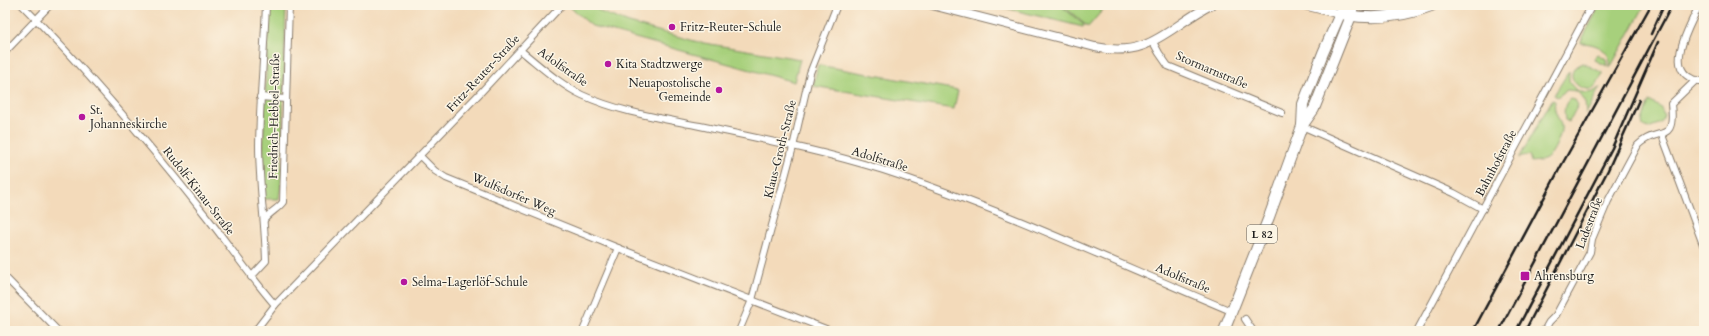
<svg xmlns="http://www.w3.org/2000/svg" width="1709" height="336" font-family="Cardo,serif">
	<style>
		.green { fill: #a7d07c; stroke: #62764c }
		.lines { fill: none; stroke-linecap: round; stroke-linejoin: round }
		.minor-casing { stroke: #887b6b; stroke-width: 8 }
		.tertiary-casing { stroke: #887b6b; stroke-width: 10 }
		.primary-casing { stroke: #887b6b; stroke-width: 12 }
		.minor { stroke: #fff; stroke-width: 6 }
		.tertiary { stroke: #fff; stroke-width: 8 }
		.primary { stroke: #fff; stroke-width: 10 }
		.rail { stroke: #1c1c1c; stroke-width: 2.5 }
		.poi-dot { fill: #b5179e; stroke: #fcf5e5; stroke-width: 1.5 }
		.labels { text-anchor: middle; stroke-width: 3; stroke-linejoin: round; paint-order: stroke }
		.shield { fill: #fcf5e5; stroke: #5f5d58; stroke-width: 1 }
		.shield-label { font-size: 11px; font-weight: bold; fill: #1c1c1c }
		.poi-label { font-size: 12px; fill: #1c1c1c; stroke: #fcf5e5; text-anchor: start }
		.street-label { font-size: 12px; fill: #1c1c1c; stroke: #fcf5e5 }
	</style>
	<rect width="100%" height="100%" fill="#fcf5e5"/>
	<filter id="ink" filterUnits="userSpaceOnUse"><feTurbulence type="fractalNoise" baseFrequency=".025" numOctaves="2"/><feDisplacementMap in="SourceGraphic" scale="8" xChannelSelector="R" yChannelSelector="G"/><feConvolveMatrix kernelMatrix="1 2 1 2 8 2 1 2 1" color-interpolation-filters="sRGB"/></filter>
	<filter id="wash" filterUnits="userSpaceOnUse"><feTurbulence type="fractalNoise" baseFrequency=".012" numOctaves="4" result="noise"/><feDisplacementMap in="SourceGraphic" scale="16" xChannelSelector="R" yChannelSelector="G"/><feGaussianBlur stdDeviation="0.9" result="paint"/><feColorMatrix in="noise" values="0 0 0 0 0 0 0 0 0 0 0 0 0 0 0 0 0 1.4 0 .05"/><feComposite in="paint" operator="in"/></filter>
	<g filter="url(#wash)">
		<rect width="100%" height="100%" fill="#f3daba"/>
		<g class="green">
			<path d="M269,5H286L281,184L279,199H264L263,145Z"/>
			<path d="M573,5H590L603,13L629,23L698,42L800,59L794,82L592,26L571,8Z"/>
			<path d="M993,5H1060L1084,25L1083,27Z"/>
			<path d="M1062,5H1107L1088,27Z"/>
			<path d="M1600,5H1645L1610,68C1612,50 1596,43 1580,43Z"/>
			<path d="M1598,54L1606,59L1607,66L1595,60L1596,56Z"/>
			<path d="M1583,63L1603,73L1597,84L1592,89C1580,91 1567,80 1574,68Z"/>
			<path d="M818,65L958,90L954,109L813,86Z"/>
			<path d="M1569,71V82C1576,93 1590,97 1600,87L1586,114L1585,101L1577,91L1567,90L1557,97L1554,95Z"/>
			<path d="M1570,99L1575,100L1578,105L1569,122L1565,120C1564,113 1563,104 1570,99Z"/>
			<path d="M1552,100L1555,101C1553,111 1558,117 1561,125C1563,133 1553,155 1546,159C1540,162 1536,161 1531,162L1529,155L1519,158Z"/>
			<path d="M1649,101L1660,107L1664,115L1661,123L1648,128L1643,126L1642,121Z"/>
		</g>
	</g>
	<g filter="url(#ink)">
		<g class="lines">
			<g class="minor-casing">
				<g id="minor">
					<path d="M22,5C86,70 146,140 202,211C227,242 249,275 275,305"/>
					<path d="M1699,5C1692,23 1666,63 1689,77C1693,80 1699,82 1704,80"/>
					<path d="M1153,42L1159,53L1168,66L1282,113"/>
					<path d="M520,50C539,65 559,84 582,95C619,112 660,118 700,126C761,139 823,151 883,170C1002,209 1116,263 1231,311"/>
					<path d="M5,52L50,5"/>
					<path d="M260,97L286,99"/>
					<path d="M1302,126L1454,193L1483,209"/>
					<path d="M1662,135L1704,247"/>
					<path d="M420,156L435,171L446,178L618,248L831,331"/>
					<path d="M264,220C270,212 278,209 283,202L289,5"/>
					<path d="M5,277L58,331"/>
					<path d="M251,277L266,261C265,222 259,184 259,145C260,98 264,52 266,5"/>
					<path d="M1245,319L1253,331"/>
					<path d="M255,331L275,305L482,91L562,5"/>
					<path d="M583,331L618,248"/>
					<path d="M739,331L752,300L793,147L810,73L837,5"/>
					<path d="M1417,331L1592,5"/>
					<path d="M1544,331L1549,322L1556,315L1590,252L1592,239L1608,201L1638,145C1658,125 1676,146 1671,104L1696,80"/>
				</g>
			</g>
			<g class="tertiary-casing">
				<g id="tertiary">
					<path d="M932,5L1095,47C1150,59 1168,27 1211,5"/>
					<path d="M1304,5L1340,14"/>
				</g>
			</g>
			<g class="primary-casing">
				<g id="primary">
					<path d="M1363,5L1421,7"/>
					<path d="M1346,15C1376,20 1403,17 1431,6"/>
					<path d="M1302,126L1303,104L1323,53L1340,14L1352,5"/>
					<path d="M1224,331L1269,217L1302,126L1314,109L1351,16L1353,5"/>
				</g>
			</g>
			<use href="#minor" class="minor"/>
			<use href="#tertiary" class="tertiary"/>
			<use href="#primary" class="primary"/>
			<g class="rail">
				<path d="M1651,34L1664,5"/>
				<path d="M1473,331L1560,168L1651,5"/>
				<path d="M1499,331L1672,5"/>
				<path d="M1516,331L1612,148L1658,42"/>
				<path d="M1525,331L1608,170L1639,100"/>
			</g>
		</g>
	</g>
	<g class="poi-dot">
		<circle cx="672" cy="27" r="4"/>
		<circle cx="608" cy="64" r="4"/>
		<circle cx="719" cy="90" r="4"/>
		<circle cx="82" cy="117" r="4"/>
		<rect x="1520" y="271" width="10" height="10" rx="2"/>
		<circle cx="404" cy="282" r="4"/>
	</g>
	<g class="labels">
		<rect class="shield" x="1247" y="225" width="30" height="18" rx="3"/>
		<g class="shield-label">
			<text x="1262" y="238">L 82</text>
		</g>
		<g class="poi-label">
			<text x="680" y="31">Fritz-Reuter-Schule</text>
			<text x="616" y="68">Kita Stadtzwerge</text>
			<text x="711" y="87" text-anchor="end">Neuapostolische<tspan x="711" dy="14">Gemeinde</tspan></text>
			<text x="90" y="114">St.<tspan x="90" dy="14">Johanneskirche</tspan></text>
			<text x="1534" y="280">Ahrensburg</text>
			<text x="412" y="286">Selma-Lagerlöf-Schule</text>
		</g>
		<g class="street-label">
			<text transform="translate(563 67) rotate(35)" y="4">Adolfstraße</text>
			<text transform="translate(1212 70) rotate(23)" y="4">Stormarnstraße</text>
			<text transform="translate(483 73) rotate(-47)" y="4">Fritz-Reuter-Straße</text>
			<text transform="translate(274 116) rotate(-89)" y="4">Friedrich-Hebbel-Straße</text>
			<text transform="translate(780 149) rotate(-76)" y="4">Klaus-Groth-Straße</text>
			<text transform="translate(880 159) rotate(17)" y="4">Adolfstraße</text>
			<text transform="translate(1496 163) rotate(-62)" y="4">Bahnhofstraße</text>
			<text transform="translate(199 191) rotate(52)" y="4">Rudolf-Kinau-Straße</text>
			<text transform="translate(514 194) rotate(23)" y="4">Wulfsdorfer Weg</text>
			<text transform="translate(1589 223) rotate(-69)" y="4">Ladestraße</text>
			<text transform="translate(1183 278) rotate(23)" y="4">Adolfstraße</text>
		</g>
	</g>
	<rect width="1709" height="336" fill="none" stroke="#fcf5e5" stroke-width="20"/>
</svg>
